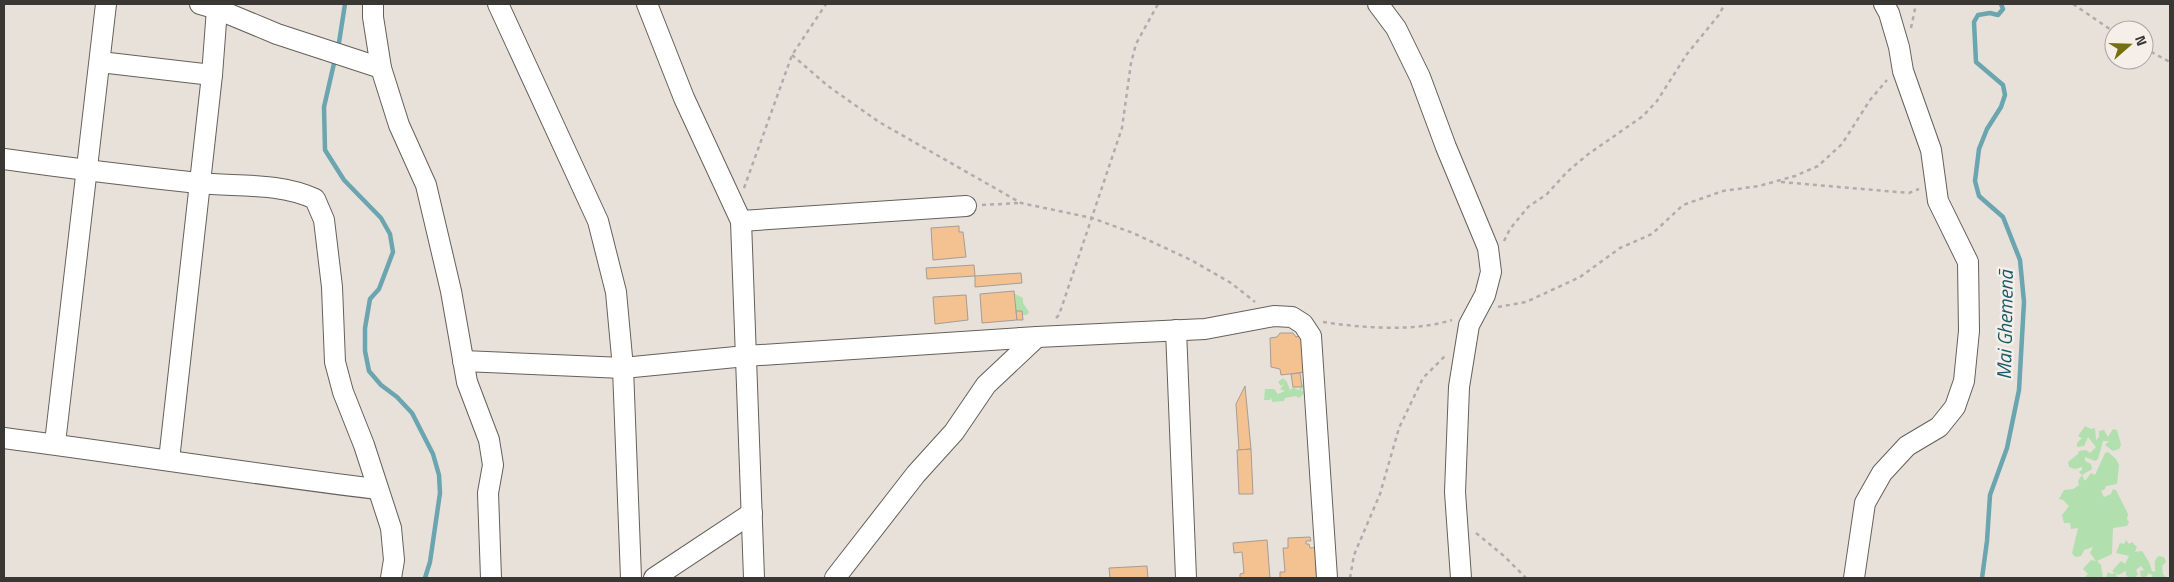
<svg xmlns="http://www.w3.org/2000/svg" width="2174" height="582" font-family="'Titillium Web',sans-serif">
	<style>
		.green { fill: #b1dfad }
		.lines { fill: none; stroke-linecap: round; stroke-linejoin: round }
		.stream { stroke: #6aa5b0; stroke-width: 4.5 }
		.building { fill: #f4c190; stroke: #a49d97 }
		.minor-casing { stroke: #66605a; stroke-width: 22 }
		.path { stroke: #b2aca6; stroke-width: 2.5; stroke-dasharray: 4 4; stroke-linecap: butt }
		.minor { stroke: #fff; stroke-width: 20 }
		.labels { text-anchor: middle; stroke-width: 5; stroke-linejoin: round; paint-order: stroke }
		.water-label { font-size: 20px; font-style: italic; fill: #155c69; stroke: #f6eee8 }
	</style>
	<rect width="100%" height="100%" fill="#e8e1da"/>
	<g class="green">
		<path d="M1015,294L1023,298V303L1029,312L1027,315H1023L1022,311H1016Z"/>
		<path d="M1283,378L1287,382L1290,390L1293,387L1298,390L1302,387L1301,391H1303L1301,385L1305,384L1308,390L1299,398L1296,396L1285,398L1284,401L1272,402L1271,397L1270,400H1264L1265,389H1274L1278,394L1285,391L1280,389L1285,383L1281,386L1278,382Z"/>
		<path d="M2085,426L2091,429L2095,428L2096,440L2099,437V431L2104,430L2108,437L2113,429L2117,430L2121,445L2119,449L2113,451L2105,445L2109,441H2103L2098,459L2095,461L2085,457V461L2091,464L2092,469L2082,475L2085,481L2091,473L2095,475L2105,453L2108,452L2116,459L2119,465L2117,484L2106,486L2105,489L2101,491L2104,497L2111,494L2113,489L2116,490L2128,514L2127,519L2129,522L2127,526L2113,528L2112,554L2097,561L2101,565L2103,578H2084L2088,574L2083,569L2091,560L2096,561L2090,553L2093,547L2084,550L2081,556L2075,557L2072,553L2078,528L2071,529L2070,523H2064L2062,515L2069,506L2063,500L2059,499L2064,490L2073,489L2079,485L2078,481L2082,475L2079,472L2082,470V467L2075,469L2069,467L2068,462L2078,454L2079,451L2086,450L2090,453L2096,447L2088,437L2084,446L2077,447V443L2082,438L2078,436Z"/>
		<path d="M2126,540L2129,544L2132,542L2137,547L2135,552L2142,551L2149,562L2152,571L2155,572C2156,565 2152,561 2159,556L2164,557L2166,562L2162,566L2163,574L2166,578H2150L2153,576L2149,573L2145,578H2141L2140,571L2144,570L2141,566L2136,570L2138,574L2135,578H2129L2126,575V571L2118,575L2116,573L2117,578H2103L2106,577L2108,572L2111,574L2115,573L2112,571L2121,561L2125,564L2129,556L2116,553L2120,543L2124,544Z"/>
	</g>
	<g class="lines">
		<g class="stream">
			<path d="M338,49L345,4"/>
			<path d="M335,59L324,107L325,150L344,180L381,218L390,234L393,252L379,289L370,299L365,328V351L369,371L381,385L397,397L412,413L433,454L439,475L440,493L430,562L425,578"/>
			<path d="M1982,578L1987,541L1990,495L2007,448L2019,390L2024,302L2020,260L2003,217L1979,196L1975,181L1979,149L1987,129L2001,107L2005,95L2003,85L1976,62L1974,22L1978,15L1990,13L1998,15L2003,9L2001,4"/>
		</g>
	</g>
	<g class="building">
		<path d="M959,226V232H963L966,257L933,260L931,228Z"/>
		<path d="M974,265L975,276L927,279L926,268Z"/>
		<path d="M1021,273L1022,283L975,287V276Z"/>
		<path d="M1014,291L1017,320L982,323L980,294Z"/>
		<path d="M966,295L968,320L935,324L933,297Z"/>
		<path d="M1016,311H1022L1023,320H1017Z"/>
		<path d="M1280,333H1293L1296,337L1302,335L1306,372L1281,375L1280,369L1271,367L1270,338L1277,337Z"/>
		<path d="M1300,373L1302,387H1293L1291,374Z"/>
		<path d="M1245,386L1251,449L1239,450L1236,404Z"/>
		<path d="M1251,449L1253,494H1239L1237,450Z"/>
		<path d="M1310,537L1311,541H1306V544H1309L1310,548L1320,547L1321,559H1316V571H1322L1323,578H1280V572H1285L1283,548H1288V538Z"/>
		<path d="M1267,540L1270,578H1240V574L1244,573L1242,552L1234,553L1233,543Z"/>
		<path d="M1147,566L1148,578H1110L1109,568Z"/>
	</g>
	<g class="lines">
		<g class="minor-casing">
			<g id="minor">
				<path d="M200,4L217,9L277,34L381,68"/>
				<path d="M373,4V17L381,68L399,125L426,185L451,291L467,382L489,440L493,465L488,493L491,578"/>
				<path d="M498,4L598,221L616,292L623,368L631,578"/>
				<path d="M647,4L684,98L741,221L754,578"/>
				<path d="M1378,4L1396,28L1420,77L1446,147L1488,248L1491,272L1485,295L1469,325L1459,387L1455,492L1461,578"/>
				<path d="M100,62L212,75"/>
				<path d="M4,159C68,168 133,176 198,183C236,187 279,182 315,199L324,220L332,287L335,362L343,392L364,445L391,528L394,560L391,578"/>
				<path d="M741,221L966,206"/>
				<path d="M1176,330L1186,578"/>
				<path d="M463,361L623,368L746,356L1037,337L1205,329L1274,316L1292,317L1303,324L1311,336L1327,578"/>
				<path d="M4,438C128,454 253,474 377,489"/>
				<path d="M55,443L106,4"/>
				<path d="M169,460L212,75L217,9"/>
				<path d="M654,578L752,513"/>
				<path d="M835,578L916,474L954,432L986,385L1037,337"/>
				<path d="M1854,578L1865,503L1882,473L1907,446L1939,427L1955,407L1964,381L1969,331L1968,262L1938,201L1931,150L1903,71L1899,47L1889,13L1884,4"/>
			</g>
		</g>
		<g class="path">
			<path d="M2073,4L2114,32"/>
			<path d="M1911,28L1916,4"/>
			<path d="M2144,48L2170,62"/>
			<path d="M792,55L828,86L879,122L1021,203L1092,218L1133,233L1191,260L1231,283L1255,302"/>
			<path d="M1781,182L1909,193L1919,189"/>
			<path d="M744,188L792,55L826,4"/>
			<path d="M982,205L1019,203"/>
			<path d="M1504,241L1510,229L1528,207L1547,194L1567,172L1587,155L1643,116L1657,101L1687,54L1718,16L1725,4"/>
			<path d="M1498,307L1526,302L1580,277L1620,248L1652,234L1683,205L1723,191L1759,186L1795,176L1818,166L1842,144L1870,100L1887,80"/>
			<path d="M1056,318L1059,315L1122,128L1131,63L1136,44L1158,4"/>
			<path d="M1323,322C1363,328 1414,332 1452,320"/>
			<path d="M1476,533L1504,556L1526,578"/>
			<path d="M1350,578L1354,555L1380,494L1399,428L1423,378L1446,355"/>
		</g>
		<use href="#minor" class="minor"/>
	</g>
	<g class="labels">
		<g class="water-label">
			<text transform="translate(2005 325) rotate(-89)" y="7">Mai Ghemenā</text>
		</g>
	</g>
	<rect width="2174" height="582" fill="none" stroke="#393734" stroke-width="10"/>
	<g transform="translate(2129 45) rotate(70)"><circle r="24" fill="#f6eee8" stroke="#aaa5a0"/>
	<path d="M0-4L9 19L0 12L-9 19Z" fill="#746f0f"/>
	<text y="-8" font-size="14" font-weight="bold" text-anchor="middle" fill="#393734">N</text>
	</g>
</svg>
